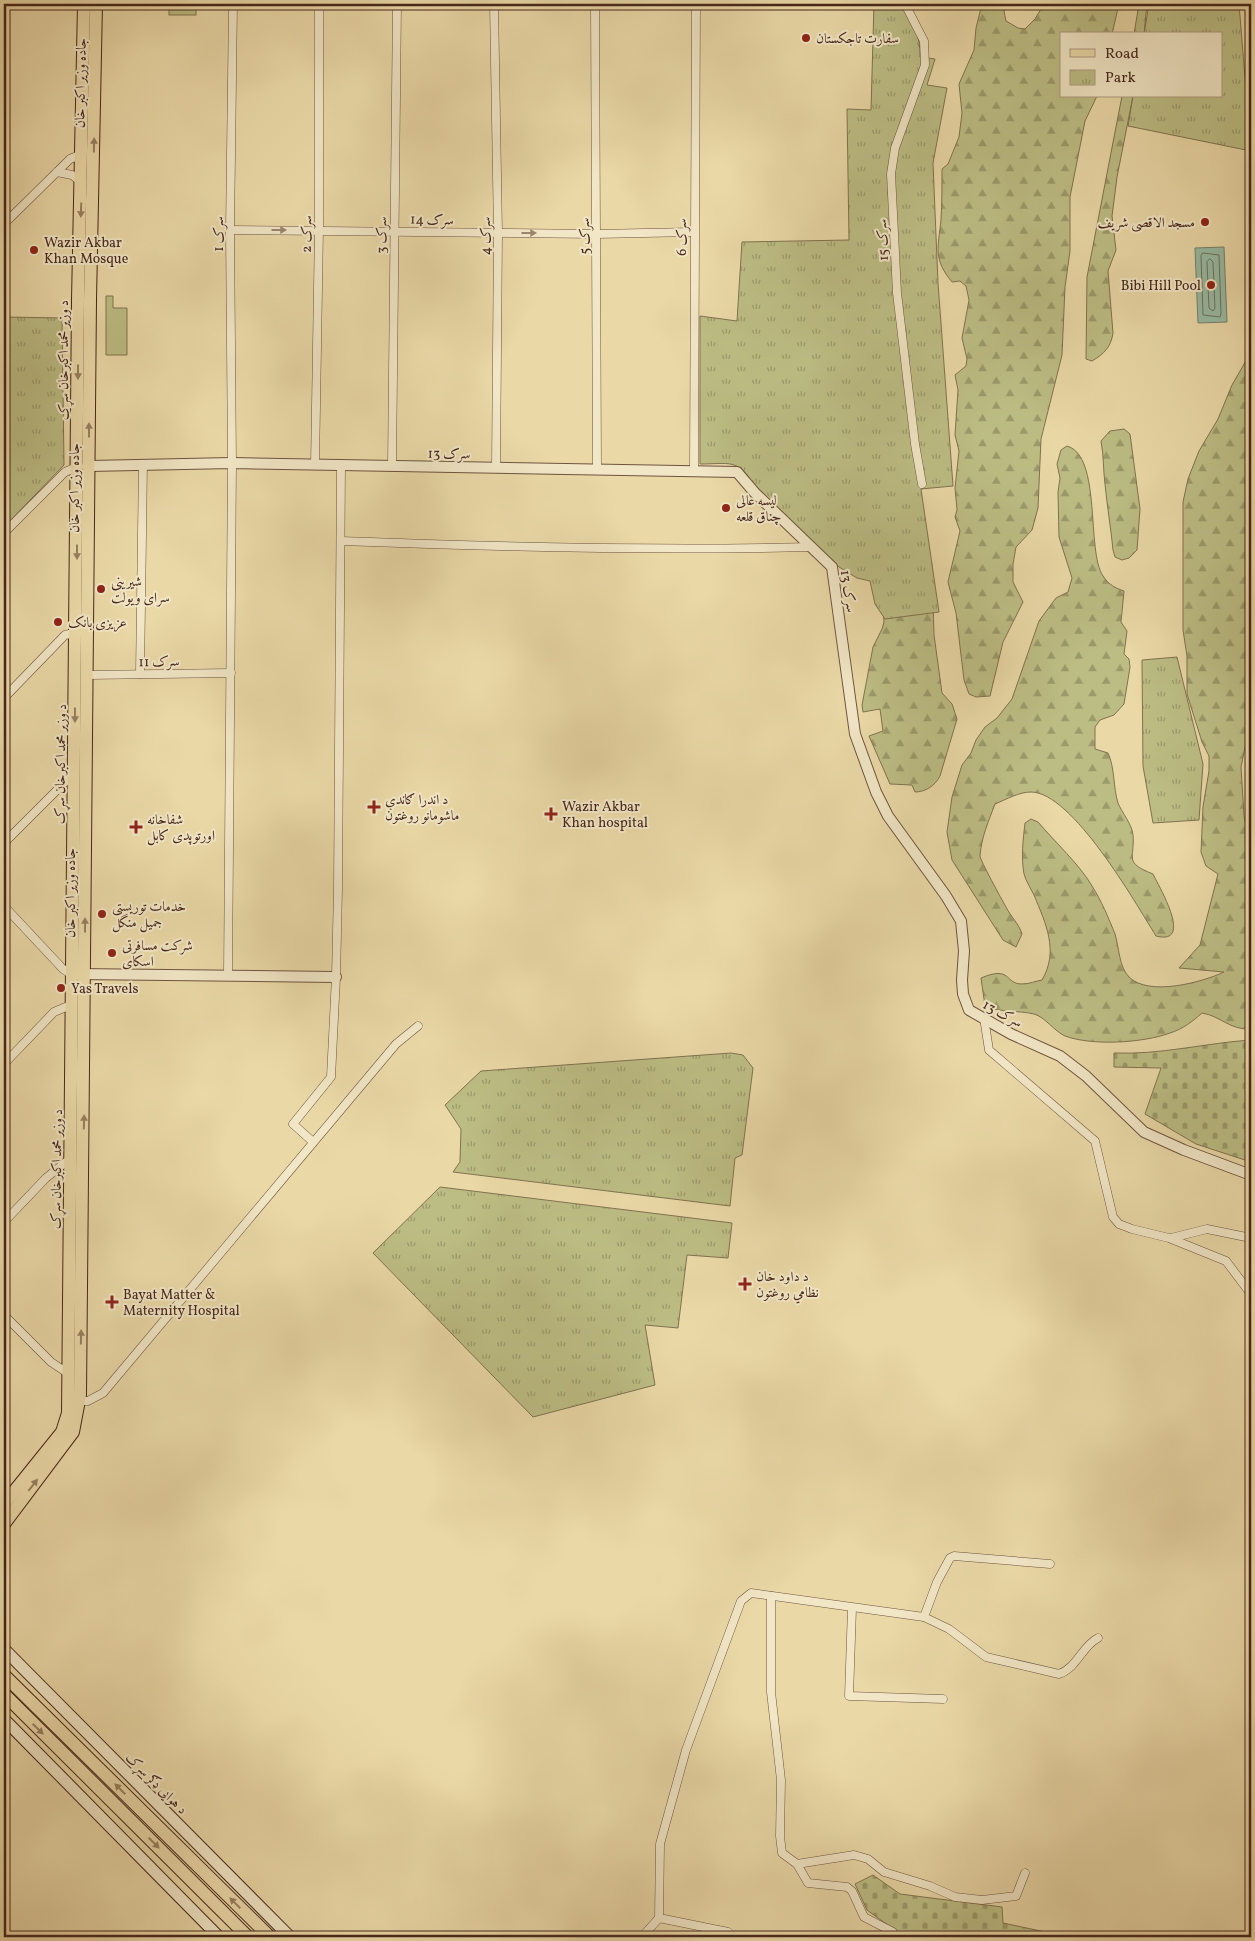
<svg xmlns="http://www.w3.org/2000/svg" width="1255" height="1941" font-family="Vollkorn,Amiri,serif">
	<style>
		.grass { fill: #bcbd84; stroke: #817250 }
		.forest { fill: url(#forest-firs); stroke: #817250 }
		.cemetery { fill: url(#cemetery-stones); stroke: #817250 }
		.park { fill: url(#park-tufts); stroke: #817250 }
		.water { fill: #98bba3; stroke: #77806d }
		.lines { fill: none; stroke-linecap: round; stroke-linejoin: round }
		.shore { stroke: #6f715f; stroke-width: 1 }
		.minor-casing { stroke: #6f533e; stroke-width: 9 }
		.tertiary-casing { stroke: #6f533e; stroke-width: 12 }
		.secondary-casing { stroke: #46271b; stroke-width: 13 }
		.primary-casing { stroke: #46271b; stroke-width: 14 }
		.minor { stroke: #f1e6c6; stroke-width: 8 }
		.tertiary { stroke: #f1e6c6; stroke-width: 10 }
		.secondary { stroke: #f1e6c6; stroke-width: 11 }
		.primary { stroke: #ead8a7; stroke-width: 12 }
		.oneway { fill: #988061 }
		.oneway2 { fill: #9c8670 }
		.poi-dot { fill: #8f2418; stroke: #f1e6c6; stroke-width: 2 }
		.labels { text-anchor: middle; stroke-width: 4; stroke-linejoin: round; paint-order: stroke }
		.poi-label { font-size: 14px; fill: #46271b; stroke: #f1e6c6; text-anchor: start }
		.street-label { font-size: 14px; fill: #46271b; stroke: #f1e6c6 }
	</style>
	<defs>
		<pattern id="forest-firs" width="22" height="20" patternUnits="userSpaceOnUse" patternTransform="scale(1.25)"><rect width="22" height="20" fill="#bcbd84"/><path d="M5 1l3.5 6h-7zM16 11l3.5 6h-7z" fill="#9b9a6b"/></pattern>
		<pattern id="cemetery-stones" width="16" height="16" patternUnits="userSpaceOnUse" patternTransform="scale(1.25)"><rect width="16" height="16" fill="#bcbd84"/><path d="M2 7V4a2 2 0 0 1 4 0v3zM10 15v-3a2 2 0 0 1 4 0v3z" fill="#9b9a6b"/></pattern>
		<pattern id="park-tufts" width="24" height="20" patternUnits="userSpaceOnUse" patternTransform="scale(1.25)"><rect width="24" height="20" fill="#bcbd84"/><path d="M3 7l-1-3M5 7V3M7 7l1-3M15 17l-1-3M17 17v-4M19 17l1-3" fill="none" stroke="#9b9a6b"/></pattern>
	</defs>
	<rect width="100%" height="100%" fill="#ead8a7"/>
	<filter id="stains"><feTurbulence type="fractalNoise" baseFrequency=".004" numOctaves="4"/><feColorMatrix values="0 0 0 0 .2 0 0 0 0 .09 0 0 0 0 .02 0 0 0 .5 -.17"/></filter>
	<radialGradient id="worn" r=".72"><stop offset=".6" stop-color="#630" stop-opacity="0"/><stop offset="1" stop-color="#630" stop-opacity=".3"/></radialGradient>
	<g class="grass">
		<rect x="169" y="4" width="27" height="11"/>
		<path d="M106,296H113V308H127V355H106Z"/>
	</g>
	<g class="forest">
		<path d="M982,4H1005L1004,11L1006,21L1018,28L1025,29L1035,19L1044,4H1119L1112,34H1061V96H1097L1085,121L1070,197V251L1065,287L1062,355L1041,439L1038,508L1032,530L1016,547L1013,564V582L1023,602L1003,642L990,696L976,697L969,694L964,680L956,613L948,582L960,531L955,517L957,510L955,488L959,451L955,435L958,390L955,375L966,366L967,359L962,338L969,300L966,286L960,281L952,282C933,259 938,248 941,220C942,203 942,186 942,169L948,164L959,137L962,113L959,84L974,50L976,28Z"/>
		<path d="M1139,4H1147L1144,34H1134Z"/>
		<path d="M1122,96H1133L1117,177L1112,216L1116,250L1108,271L1113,333C1111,347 1104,354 1092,361L1086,359L1087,277Z"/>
		<path d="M1251,352V499L1247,524L1246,573L1251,617L1247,653V675L1251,688V718L1241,767L1244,816L1251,846V950L1249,960L1251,962V1029C1229,1030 1221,1016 1202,1013C1193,1021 1183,1029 1170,1033C1143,1043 1092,1046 1065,1036C1054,1031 1045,1017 1034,1014C1017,1010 1002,1013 985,1006L981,978C1012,965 1004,984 1022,984C1029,984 1036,981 1042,980C1059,951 1046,924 1034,895C1031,889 1026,881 1024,874C1021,857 1023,840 1025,823L1031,819L1038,822C1054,841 1080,865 1092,886C1101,900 1109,919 1115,934C1119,947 1119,967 1129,977C1149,997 1203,982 1224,972L1179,968L1200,945L1218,874L1206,866L1201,852L1203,807L1209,771V756L1202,742L1187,694V656L1183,630V502L1188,479L1199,451L1218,419L1232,385Z"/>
		<path d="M1124,429L1130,434L1140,509L1137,550L1129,558L1122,560L1115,557L1113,550C1111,528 1107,506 1105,484C1103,469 1104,456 1101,441L1110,431Z"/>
		<path d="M1067,446C1102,456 1086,551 1103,576C1109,585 1115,588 1124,591L1121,622L1127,631L1124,654L1129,659L1130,667L1124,704L1114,715L1100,720L1095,727V749L1108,753C1115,768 1113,787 1118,803C1122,813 1132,824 1133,835C1135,859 1123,862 1153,874C1158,885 1195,946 1156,936C1135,902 1072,792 1031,792C1019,792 1007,799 995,804C989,820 981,838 980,856C980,860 1002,900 1006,907C1011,917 1019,924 1022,934L1016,947L1003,940L952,860L947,832L952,797L962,765L971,753L976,740L985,727L997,718L1012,699L1039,621L1056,598L1068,592L1072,578L1059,537L1058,492L1060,478L1057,464L1061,450Z"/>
		<path d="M918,511L932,565L934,635L942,693L952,704L957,719L940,776C935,786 925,792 915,792L912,785L890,784L869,736L883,731L880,709L863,712L862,705L873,647L882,629L884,622L881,580Z"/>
	</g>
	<g class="cemetery">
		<path d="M1251,1040V1162L1196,1144L1145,1114L1161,1068L1114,1067V1053C1160,1055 1206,1043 1251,1040Z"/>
		<path d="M873,1875L900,1894L1002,1907L1003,1923L1069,1937H917L896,1931L867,1910L855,1884Z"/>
	</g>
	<g class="park">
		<path d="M874,4H901C912,21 921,36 920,57L935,59L927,85L947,88L933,163L938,283L953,486L921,489L939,612L885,619L875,604L870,581L857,578L839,567L754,485C738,458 729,464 700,464V316L737,321L742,242L849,240L847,109L871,110Z"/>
		<path d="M1149,4H1239L1251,151L1128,126L1133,96H1221V34H1144Z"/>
		<path d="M4,317L62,318L64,465L4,527Z"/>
		<path d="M1177,657L1203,764L1199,820L1153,823L1143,766L1142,660Z"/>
		<path d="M731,1053L743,1055L753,1068L742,1155L735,1158L730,1206L453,1172L460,1162L461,1129L445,1105L481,1071Z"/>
		<path d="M440,1187L732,1223L728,1258L687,1255L678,1328L645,1325L655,1385L533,1417L373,1253Z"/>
	</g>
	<path class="water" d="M1224,247L1227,322L1198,323L1195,248Z"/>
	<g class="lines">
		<g class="shore">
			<path d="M1203,253L1219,255L1221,314L1220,317L1203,315L1201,256Z"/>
			<path d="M1210,259L1213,262L1215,308L1213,311L1209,308L1207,262Z"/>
		</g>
		<g class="minor-casing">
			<g id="minor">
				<path d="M494,4L498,233L496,467"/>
				<path d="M595,4L597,468"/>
				<path d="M905,4L924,41L925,65L895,148L891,174L897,293L915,444L922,484"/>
				<path d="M4,7L7,4"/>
				<path d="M57,172L72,175L82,183"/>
				<path d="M4,224L70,159L82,154"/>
				<path d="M230,230L597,234L693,232"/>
				<path d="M315,465L319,229V4"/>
				<path d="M392,466L397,4"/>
				<path d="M694,470L696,4"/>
				<path d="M4,533L65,472L79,466"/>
				<path d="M341,541C498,547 654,551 811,547"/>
				<path d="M140,674L143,464"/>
				<path d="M88,675L231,673"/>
				<path d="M4,698L65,635L78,632"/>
				<path d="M4,843L75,772"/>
				<path d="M4,906L63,969L71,974"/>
				<path d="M228,976L232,463L230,230L233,4"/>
				<path d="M984,1018L989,1050L1095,1141L1113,1217L1119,1224L1132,1229L1169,1238L1226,1261L1251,1294"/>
				<path d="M4,1064L54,1012L73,1004"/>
				<path d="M313,1142L293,1124L331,1077L336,977L338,889L341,465"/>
				<path d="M4,1222L46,1178L72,1157"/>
				<path d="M1171,1238L1207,1229L1251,1238"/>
				<path d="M4,1315L51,1362L69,1374"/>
				<path d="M76,1401H88L103,1393L396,1044L418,1026"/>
				<path d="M771,1596V1692L781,1780L780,1836L782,1853L797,1864L808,1883L847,1887L852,1891L864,1917L893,1932V1937"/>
				<path d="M852,1608L849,1696L943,1699"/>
				<path d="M924,1617L937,1582L950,1558L954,1556L1050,1564"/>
				<path d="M797,1864L854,1855L868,1859L884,1872L930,1886L955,1897L982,1900L1016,1896L1025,1873"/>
				<path d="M659,1918L728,1932"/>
				<path d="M642,1937L659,1918L660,1844L686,1750L741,1601L751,1593L924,1617L949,1629L986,1657L1059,1674C1077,1668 1082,1646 1098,1638"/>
			</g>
		</g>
		<g class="tertiary-casing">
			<g id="tertiary">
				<path d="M89,466L232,463L737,472L755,493L832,567L855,734L876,792L888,816L946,896L961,921L964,951L962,980L963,994L969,1010L1011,1034L1060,1056L1086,1076L1144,1132L1184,1150L1251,1175"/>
				<path d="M77,974L336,977"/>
			</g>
		</g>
		<g class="secondary-casing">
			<g id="secondary">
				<path d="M4,1649L290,1937"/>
				<path d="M4,1719L219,1937"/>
			</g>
		</g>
		<g class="primary-casing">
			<g id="primary">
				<path d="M4,1504L62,1432L68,1413L78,300L84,4"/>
				<path d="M4,1524L73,1432L80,1395L90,300L96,4"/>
				<path d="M4,1675L270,1937"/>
				<path d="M4,1694L248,1937"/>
			</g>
		</g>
		<use href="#minor" class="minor"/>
		<use href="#tertiary" class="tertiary"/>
		<use href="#secondary" class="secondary"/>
		<use href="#primary" class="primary"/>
	</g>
	<defs><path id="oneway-solid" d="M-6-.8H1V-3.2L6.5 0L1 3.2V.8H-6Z" transform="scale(1.25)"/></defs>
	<g class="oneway">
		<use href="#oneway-solid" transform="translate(94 145) rotate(-89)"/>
		<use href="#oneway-solid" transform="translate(81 210) rotate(92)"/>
		<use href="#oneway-solid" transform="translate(78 372) rotate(90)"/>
		<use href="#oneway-solid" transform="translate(89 430) rotate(-90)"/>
		<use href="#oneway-solid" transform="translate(77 552) rotate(90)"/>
		<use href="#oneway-solid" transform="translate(75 715) rotate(90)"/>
		<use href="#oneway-solid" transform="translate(85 925) rotate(-90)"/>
		<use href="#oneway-solid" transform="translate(84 1122) rotate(-89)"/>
		<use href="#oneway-solid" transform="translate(81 1337) rotate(-89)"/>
		<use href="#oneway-solid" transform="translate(33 1485) rotate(-52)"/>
		<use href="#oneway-solid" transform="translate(38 1729) rotate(45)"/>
		<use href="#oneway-solid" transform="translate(120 1789) rotate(-135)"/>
		<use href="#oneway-solid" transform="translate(154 1843) rotate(45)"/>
		<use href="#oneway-solid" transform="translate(235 1903) rotate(-135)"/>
	</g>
	<g class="oneway2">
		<use href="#oneway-solid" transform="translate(279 230)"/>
		<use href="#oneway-solid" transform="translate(529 233)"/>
	</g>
	<g class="poi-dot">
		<circle cx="806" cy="38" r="5"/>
		<circle cx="1205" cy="222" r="5"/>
		<circle cx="34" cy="250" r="5"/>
		<circle cx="1211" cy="285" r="5"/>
		<circle cx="726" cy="508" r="5"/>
		<circle cx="101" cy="589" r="5"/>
		<circle cx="58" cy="622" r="5"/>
		<path d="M371.5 799.5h5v5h5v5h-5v5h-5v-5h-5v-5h5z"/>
		<path d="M548.5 806.5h5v5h5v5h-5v5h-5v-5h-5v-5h5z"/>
		<path d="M133.5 819.5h5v5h5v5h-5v5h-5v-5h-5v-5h5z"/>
		<circle cx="102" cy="914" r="5"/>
		<circle cx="112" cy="953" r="5"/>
		<circle cx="61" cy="988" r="5"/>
		<path d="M742.5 1276.5h5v5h5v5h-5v5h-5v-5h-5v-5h5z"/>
		<path d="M109.5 1294.5h5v5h5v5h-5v5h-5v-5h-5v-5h5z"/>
	</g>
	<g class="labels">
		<g class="poi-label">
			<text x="816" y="43">سفارت تاجکستان</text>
			<text x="1195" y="227" text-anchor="end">مسجد الاقصی شریف</text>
			<text x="44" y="247">Wazir Akbar<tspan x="44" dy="16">Khan Mosque</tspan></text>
			<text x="1201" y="290" text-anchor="end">Bibi Hill Pool</text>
			<text x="736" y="505">لیسه عالی<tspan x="736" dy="16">چناق قلعه</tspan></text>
			<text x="111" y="586">شیرینی<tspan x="111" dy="16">سرای ویولت</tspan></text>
			<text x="68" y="627">عزیزی بانک</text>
			<text x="385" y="804">د اندرا ګاندي<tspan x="385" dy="16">ماشومانو روغتون</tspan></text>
			<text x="562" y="811">Wazir Akbar<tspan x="562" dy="16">Khan hospital</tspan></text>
			<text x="147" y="824">شفاخانه<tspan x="147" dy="16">اورتوپدی کابل</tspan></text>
			<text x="112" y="911">خدمات توریستی<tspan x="112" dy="16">جمیل منگل</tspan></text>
			<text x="122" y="950">شرکت مسافرتی<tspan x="122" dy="16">اسکای</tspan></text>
			<text x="71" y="993">Yas Travels</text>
			<text x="756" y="1281">د داود خان<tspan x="756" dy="16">نظامي روغتون</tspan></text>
			<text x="123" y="1299">Bayat Matter &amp;<tspan x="123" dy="16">Maternity Hospital</tspan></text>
		</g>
		<g class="street-label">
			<text transform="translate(80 83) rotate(-89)" y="5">جاده وزیر اکبر خان</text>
			<text transform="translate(432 219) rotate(1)" y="5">سرک 14</text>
			<text transform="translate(218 234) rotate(-90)" y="5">سرک 1</text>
			<text transform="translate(306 234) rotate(-89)" y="5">سرک 2</text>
			<text transform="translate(381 235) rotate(-89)" y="5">سرک 3</text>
			<text transform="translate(485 236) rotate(-90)" y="5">سرک 4</text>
			<text transform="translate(584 236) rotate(-90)" y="5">سرک 5</text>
			<text transform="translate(681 237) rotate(-90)" y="5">سرک 6</text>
			<text transform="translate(882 240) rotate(-93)" y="5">سرک 15</text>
			<text transform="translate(63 360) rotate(-90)" y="5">د وزیر محمد اکبرخان سړک</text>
			<text transform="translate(449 453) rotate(1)" y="5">سرک 13</text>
			<text transform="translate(74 488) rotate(-90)" y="5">جاده وزیر اکبر خان</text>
			<text transform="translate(849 591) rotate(81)" y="5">سرک 13</text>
			<text transform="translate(159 661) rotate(-1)" y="5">سرک 11</text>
			<text transform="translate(60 764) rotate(-89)" y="5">د وزیر محمد اکبرخان سړک</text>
			<text transform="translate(70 893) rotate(-90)" y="5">جاده وزیر اکبر خان</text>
			<text transform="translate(1003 1013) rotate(28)" y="5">سرک 13</text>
			<text transform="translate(56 1169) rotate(-89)" y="5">د وزیر محمد اکبرخان سړک</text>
			<text transform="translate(157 1783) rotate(45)" y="5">د هوایی ډګر سړک</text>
		</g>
	</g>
	<rect width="1255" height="1941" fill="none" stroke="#ead8a7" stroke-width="20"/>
	<rect x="5" y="5" width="1245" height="1931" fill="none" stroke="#46271b" stroke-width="2.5"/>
	<rect x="10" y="10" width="1235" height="1921" fill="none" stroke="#46271b"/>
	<rect x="1060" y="32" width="162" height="65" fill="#f1e6c6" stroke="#ad9a82"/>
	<rect x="1070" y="49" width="25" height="8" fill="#ead8a7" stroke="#ad9a82"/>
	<text x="1105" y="58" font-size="15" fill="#46271b">Road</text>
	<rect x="1070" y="70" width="25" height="15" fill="url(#park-tufts)" stroke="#ad9a82"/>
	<text x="1105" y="82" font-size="15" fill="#46271b">Park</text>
	<rect width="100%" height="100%" filter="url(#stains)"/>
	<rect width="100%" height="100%" fill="url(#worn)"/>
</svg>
